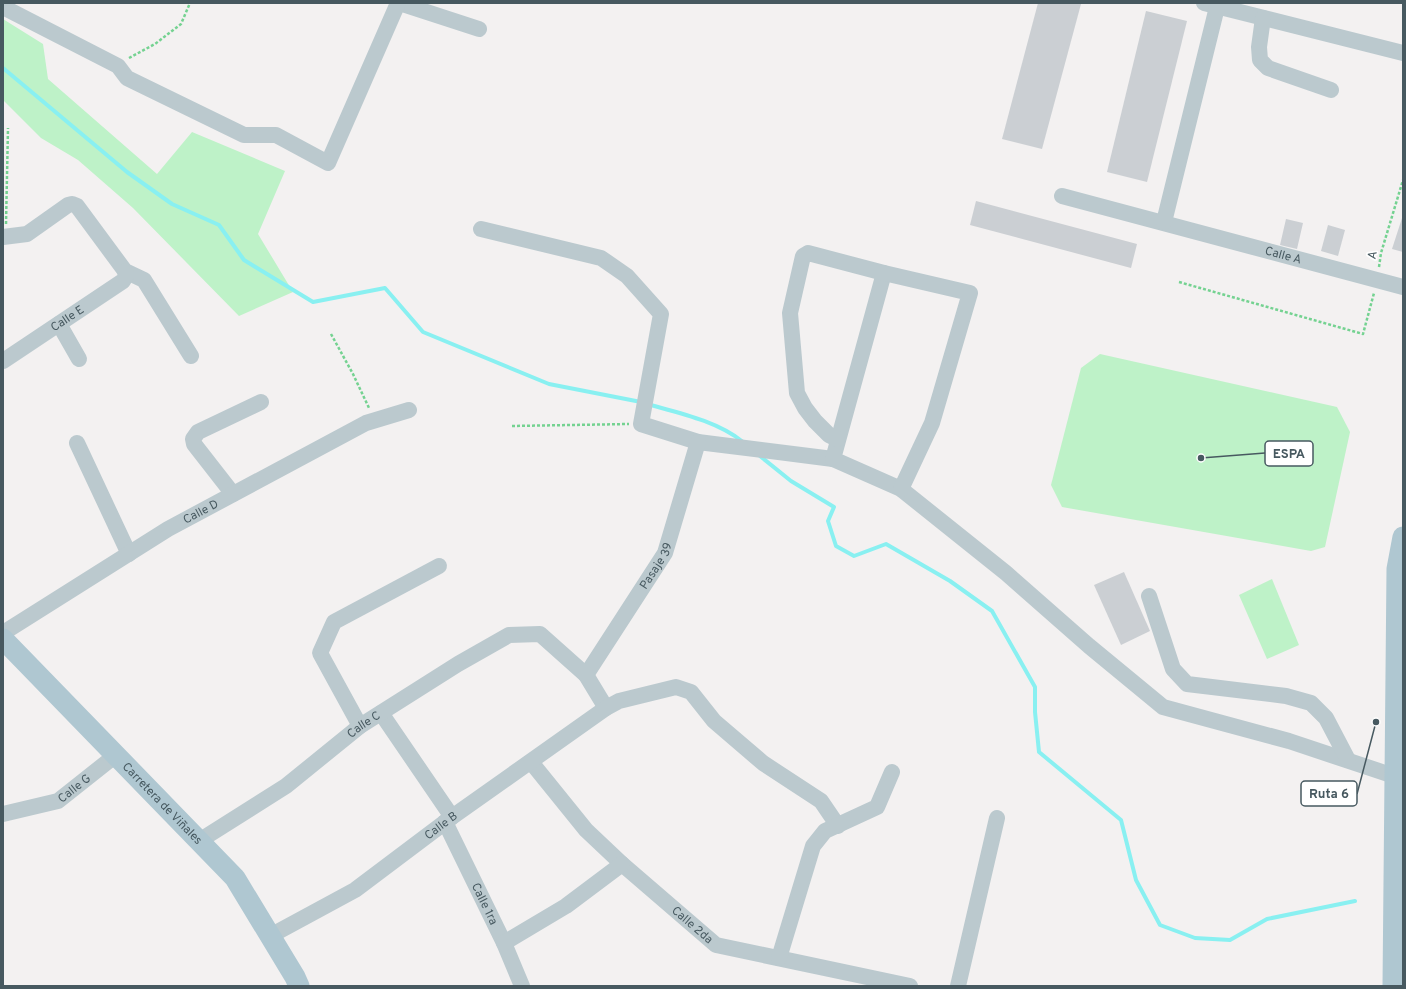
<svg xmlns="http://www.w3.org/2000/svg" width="1406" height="989" font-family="Overpass,sans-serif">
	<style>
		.green { fill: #bef2c8 }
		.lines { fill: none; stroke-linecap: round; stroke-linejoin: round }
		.stream { stroke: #89f0f1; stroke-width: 4 }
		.building { fill: #cbcfd3 }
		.path { stroke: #74d291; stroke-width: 2.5; stroke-dasharray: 3 2; stroke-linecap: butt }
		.minor { stroke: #bbc9ce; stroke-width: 16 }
		.major { stroke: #afc7d1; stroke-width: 21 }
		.labels { text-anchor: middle; stroke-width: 3.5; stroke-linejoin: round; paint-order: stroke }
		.street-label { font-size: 12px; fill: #475960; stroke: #fff }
		.leader { fill: none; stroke: #475960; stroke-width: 1.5 }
		.callout-dot { fill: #475960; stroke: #fff; stroke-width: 1.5 }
		.callout { fill: #fff; stroke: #475960; stroke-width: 1.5 }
		.callout-label { font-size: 13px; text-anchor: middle; font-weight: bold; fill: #475960 }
	</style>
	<rect width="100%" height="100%" fill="#f3f1f1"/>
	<g class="green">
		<path d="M3,19L43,44L48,79L157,174L192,132L285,171L258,234L293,292L239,316L133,208L78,160L41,138L3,100Z"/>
		<path d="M1100,354L1337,407L1350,432L1325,547L1311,551L1062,507L1051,485L1081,368Z"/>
		<path d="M1272,579L1299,645L1267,659L1239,595Z"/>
	</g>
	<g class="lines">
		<g class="stream">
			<path d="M3,68L127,172L172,204L219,225L244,260L313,302L385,288L423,332L549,384L641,402"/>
			<path d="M647,404C679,413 717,421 743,442"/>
			<path d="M760,456L791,481L834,507L828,521L836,546L854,556L886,544L950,581L992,611L1035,687V712L1039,752L1121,820L1136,880L1160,925L1195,938L1230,940L1267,919L1355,901"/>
		</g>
	</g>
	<g class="building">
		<path d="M1038,3L1081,4L1042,149L1002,139Z"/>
		<path d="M1146,11L1187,21L1147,182L1107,172Z"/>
		<path d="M976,201L1137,244L1131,268L970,225Z"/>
		<path d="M1403,215V252L1392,249Z"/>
		<path d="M1286,219L1303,223L1297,249L1280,245Z"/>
		<path d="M1328,225L1345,230L1338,256L1321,251Z"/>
		<path d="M1124,572L1150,631L1121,645L1094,585Z"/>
	</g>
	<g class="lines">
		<g class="path">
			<path d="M129,58L155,44L181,24L190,3"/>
			<path d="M6,224L8,128"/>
			<path d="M1379,267L1381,253L1403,180"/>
			<path d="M1179,282L1363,334L1374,293"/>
			<path d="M331,334L353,374L369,408"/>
			<path d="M512,426L629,424"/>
		</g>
		<g class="minor">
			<path d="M399,3L479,29"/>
			<path d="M1204,3L1403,53"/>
			<path d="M3,7L118,66L127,78L244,135H276L328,163L398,3"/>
			<path d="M1263,18L1259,47L1260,60L1268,68L1331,90"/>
			<path id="s1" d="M1062,196L1403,287"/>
			<path d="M1164,222L1218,3"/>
			<path d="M481,229L601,258L627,276L661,314L641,424L698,442L833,459"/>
			<path d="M3,237L27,234L68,205L72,204L77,206L125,271L144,280L191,356"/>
			<path d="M884,273L833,459L901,489L1006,573L1089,646L1163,707L1289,741L1394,776"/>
			<path d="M59,324L79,359"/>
			<path id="s2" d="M3,361L123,281L126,276L125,271"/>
			<path d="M837,439L829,435L815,421L805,408L797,393L790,313L803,256L808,253L884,273L970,293L932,423L901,489"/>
			<path d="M77,443L129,554"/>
			<path d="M233,494L194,444L193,439L198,432L261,402"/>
			<path d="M1149,596L1173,669L1187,684L1286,696L1311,703L1326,718L1348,760"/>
			<path id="s3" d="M3,633L168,529L366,423L409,410"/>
			<path id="s4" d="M586,675L665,553L698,442"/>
			<path d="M381,713L452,817"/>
			<path d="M360,726L320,653L334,622L439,566"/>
			<path id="s5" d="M531,762L586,830L622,864L716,945L910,986"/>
			<path id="s6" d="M3,814L58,801L116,755"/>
			<path id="s7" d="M445,822L504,943L522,986"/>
			<path id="s8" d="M199,841L286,786L360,726L458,664L509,635L540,634L586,675L606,708"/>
			<path id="s9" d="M270,936L355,890L452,817L606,708L619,701L676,687L691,692L714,721L763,763L821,801L838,826"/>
			<path d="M504,943L566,906L622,864"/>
			<path d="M779,958L813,846L825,831L877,807L892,772"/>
			<path d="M958,986L997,818"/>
		</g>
		<g class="major">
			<path id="s10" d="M3,639L235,878L295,977L299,986"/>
			<path d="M1393,986L1397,569L1403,537"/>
		</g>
	</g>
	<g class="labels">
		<g class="street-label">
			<text dy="4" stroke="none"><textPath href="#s1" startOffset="229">Calle A</textPath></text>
			<text transform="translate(1372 255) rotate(-79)" y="4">A</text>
			<text dy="4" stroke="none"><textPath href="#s2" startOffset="77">Calle E</textPath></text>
			<text dy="4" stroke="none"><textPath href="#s3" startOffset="232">Calle D</textPath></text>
			<text dy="4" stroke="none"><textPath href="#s4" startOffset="130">Pasaje 39</textPath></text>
			<text dy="4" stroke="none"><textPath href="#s8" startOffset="202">Calle C</textPath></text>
			<text dy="4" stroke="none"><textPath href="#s6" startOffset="77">Calle G</textPath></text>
			<text dy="4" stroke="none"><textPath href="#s10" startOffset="229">Carretera de Viñales</textPath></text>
			<text dy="4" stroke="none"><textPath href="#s9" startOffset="204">Calle B</textPath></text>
			<text dy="4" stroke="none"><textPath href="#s7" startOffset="91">Calle 1ra</textPath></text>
			<text dy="4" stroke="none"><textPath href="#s5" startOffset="230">Calle 2da</textPath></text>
		</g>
	</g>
	<path class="leader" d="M1201 458L1265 453M1376 722L1357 794"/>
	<g class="callout-dot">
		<circle cx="1201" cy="458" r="4"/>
		<circle cx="1376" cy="722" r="4"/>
	</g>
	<g class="callout">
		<rect x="1265" y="441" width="48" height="25" rx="4"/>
		<rect x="1301" y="781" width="56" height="25" rx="4"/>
	</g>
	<g class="callout-label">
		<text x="1289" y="458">ESPA</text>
		<text x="1329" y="798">Ruta 6</text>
	</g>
	<rect width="1406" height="989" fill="none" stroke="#475960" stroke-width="8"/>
</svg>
